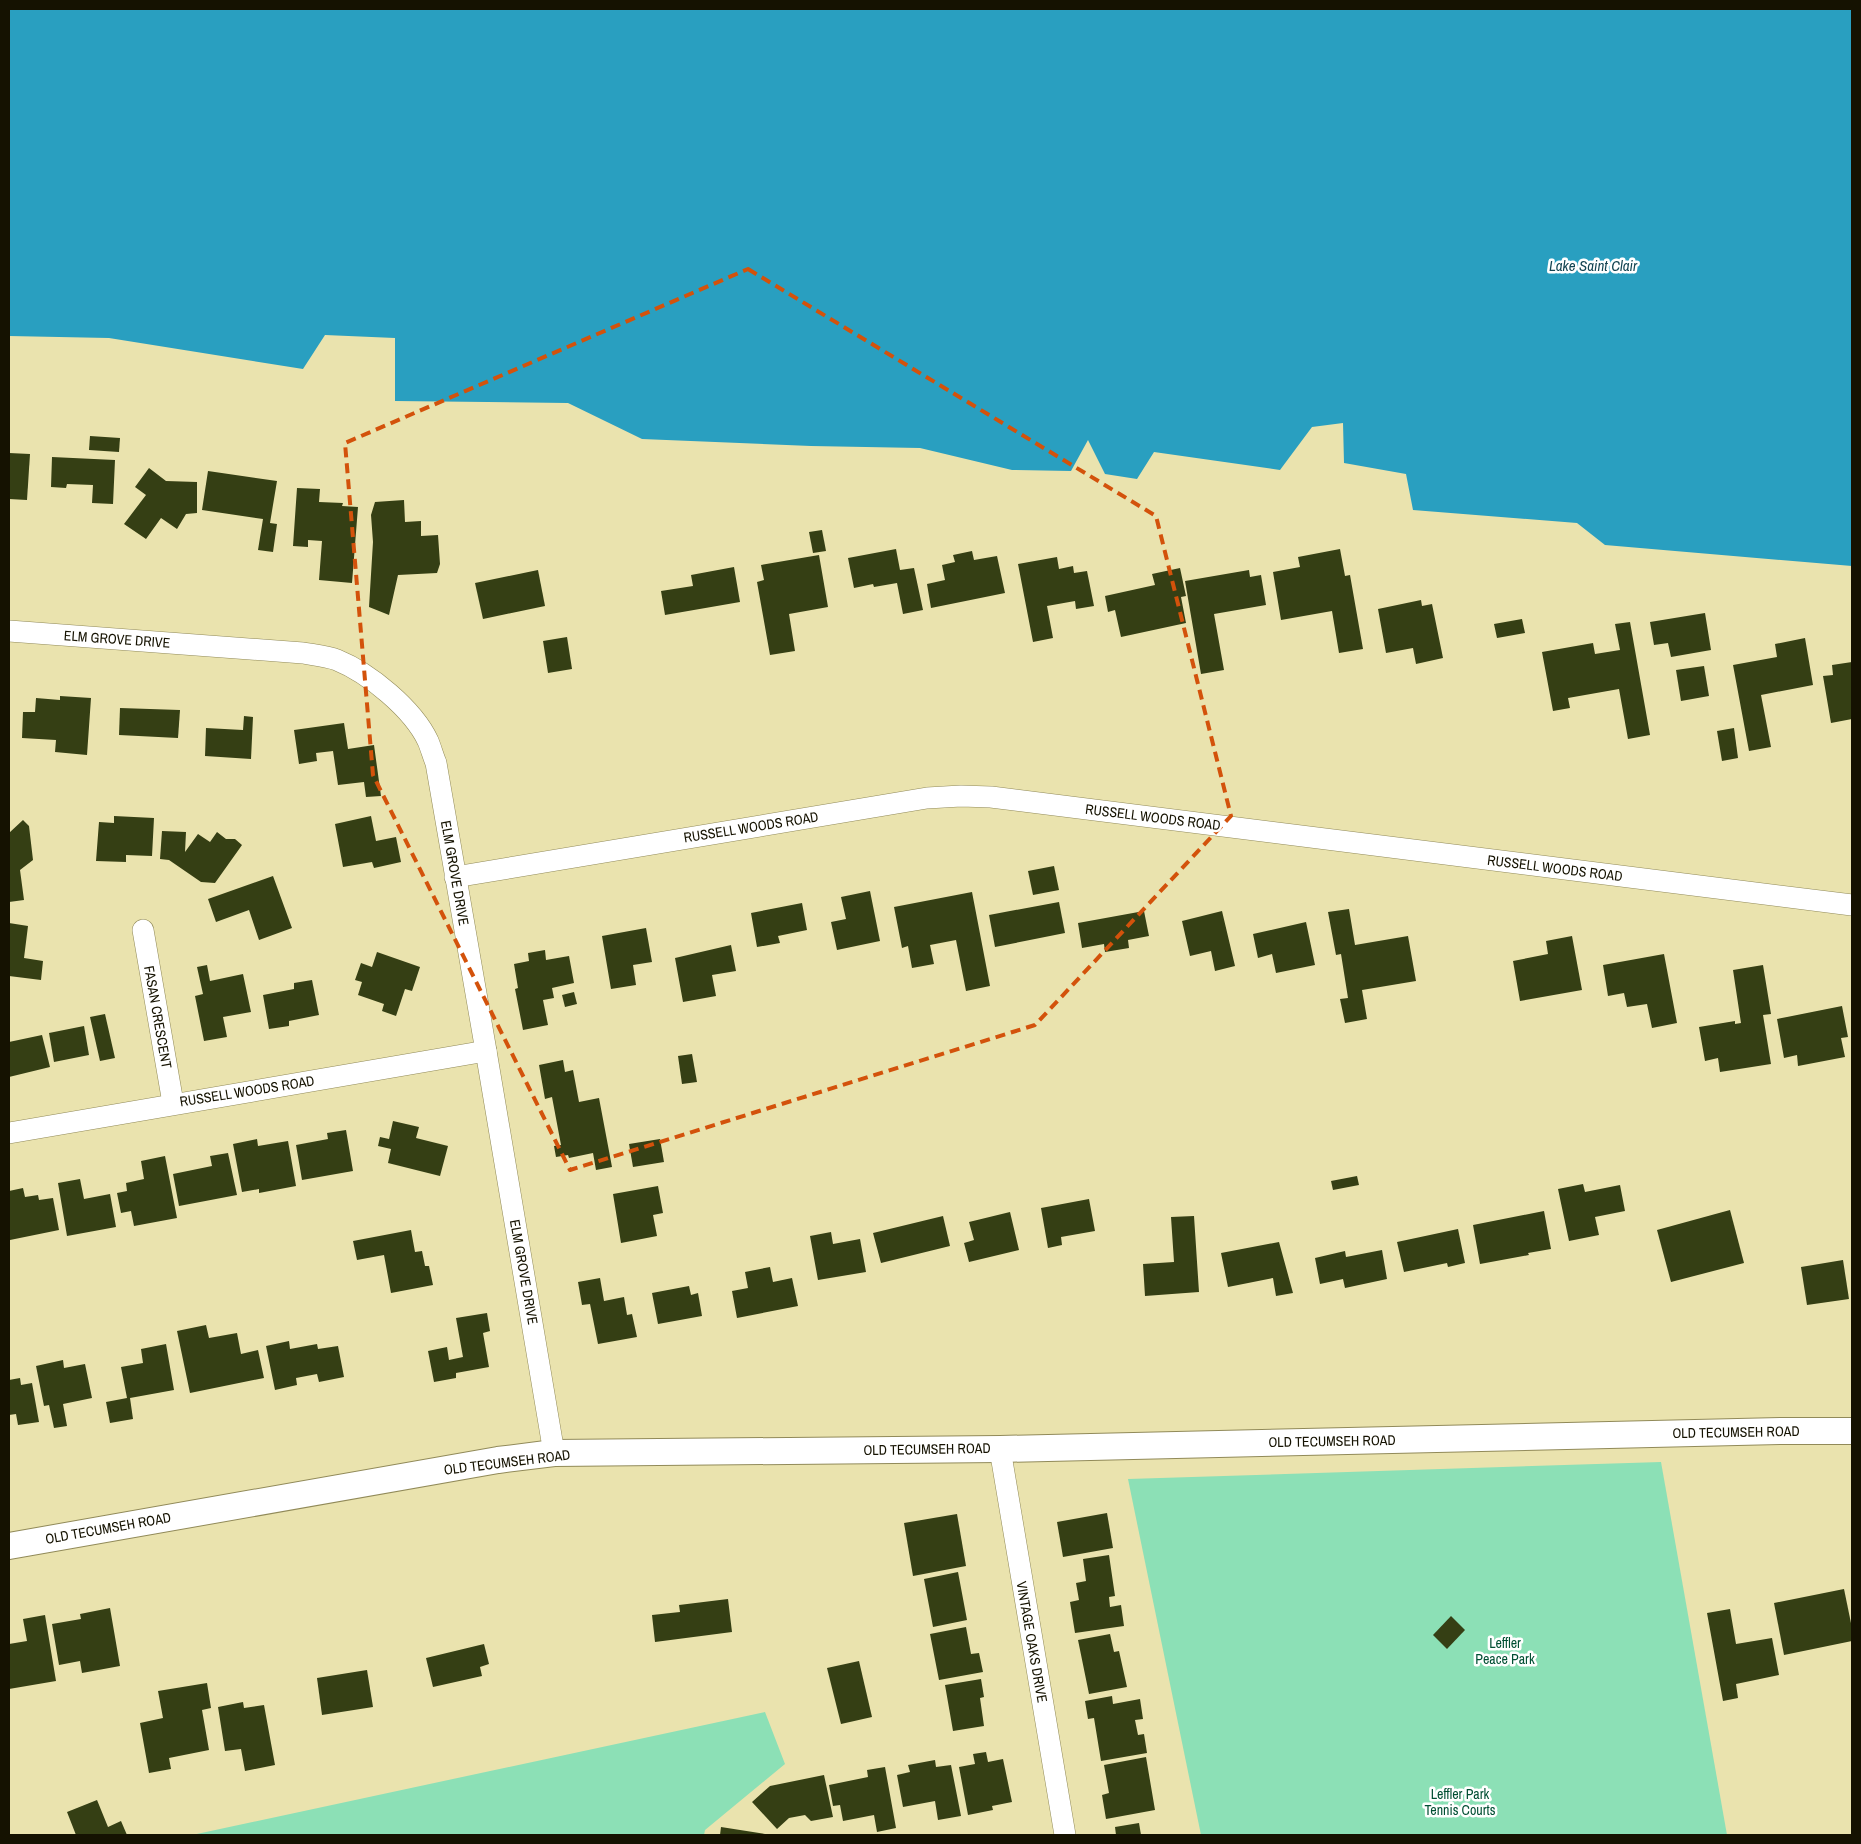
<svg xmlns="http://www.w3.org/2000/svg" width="1861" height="1844" font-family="'Archivo Narrow',sans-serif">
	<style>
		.green { fill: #8ce0b6 }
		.water { fill: #299fc0 }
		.building { fill: #353f14 }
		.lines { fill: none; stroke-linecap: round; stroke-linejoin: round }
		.minor-casing { stroke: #918a59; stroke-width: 22 }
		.major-casing { stroke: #918a59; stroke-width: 28 }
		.minor { stroke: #fff; stroke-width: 21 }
		.major { stroke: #fff; stroke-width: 26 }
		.marked { fill: none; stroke: #d3520b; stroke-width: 4; stroke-dasharray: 10 6; stroke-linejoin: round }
		.labels { text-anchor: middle; stroke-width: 5; stroke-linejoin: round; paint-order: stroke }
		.street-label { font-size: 14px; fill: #151201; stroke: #fff }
		.park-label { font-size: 14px; fill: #004f33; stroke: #fff }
		.water-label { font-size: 15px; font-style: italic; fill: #134452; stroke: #fff }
	</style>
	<rect width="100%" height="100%" fill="#eae3ae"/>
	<g class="green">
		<path d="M1661,1462L1727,1835H1201L1128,1479Z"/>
		<path d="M765,1712L785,1764L705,1830L704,1835H192Z"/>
	</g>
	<path class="water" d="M9,9H1852V566L1605,545L1577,523L1413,510L1406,474L1344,463L1343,423L1312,427L1280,470L1154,452L1137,479L1105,474L1088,440L1071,471L1012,470L920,448L811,446L642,439L568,403L395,401V338L325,335L303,369L109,338L9,336Z"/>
	<g class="building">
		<path d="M90,436L120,438L119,452L89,450Z"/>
		<path d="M9,453L30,454L27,500L9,499Z"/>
		<path d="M52,457L115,460L113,504L92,503L93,485L67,484L66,488L51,487Z"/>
		<path d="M149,468L166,481L197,482V513L186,514L177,529L161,518L146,539L124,524L146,495L135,487Z"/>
		<path d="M208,471L277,481L270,523L277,524L273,552L258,550L263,519L202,510Z"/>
		<path d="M297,488L320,489L319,502L343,503L342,506L358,507L352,583L319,580L322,541L308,540V547L293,546Z"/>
		<path d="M404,500L405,522L421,521V536L438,535L440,564L437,573L398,575L389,615L369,607L373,542L371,515L375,502Z"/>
		<path d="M822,530L826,551L813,553L809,532Z"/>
		<path d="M896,549L900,570L914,568L923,610L903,614L897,583L874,587L873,584L854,588L848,558Z"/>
		<path d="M1340,549L1345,576L1350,575L1363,649L1339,653L1332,611L1281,620L1273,572L1300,567L1298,557Z"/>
		<path d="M972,551L974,560L997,556L1005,593L931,608L927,584L945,580L942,565L955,562L953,555Z"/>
		<path d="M819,555L828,607L789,614L795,651L770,655L757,582L764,580L761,565Z"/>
		<path d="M1057,557L1059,569L1073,566L1074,573L1087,571L1094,606L1076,609L1075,601L1047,606L1053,638L1033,642L1018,564Z"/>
		<path d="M734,567L740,602L665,615L661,591L693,586L691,575Z"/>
		<path d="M1180,568L1186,596L1181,597L1186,623L1121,637L1115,610L1108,612L1105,596L1155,585L1152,574Z"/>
		<path d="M538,570L545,606L483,619L475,583Z"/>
		<path d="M1249,570L1250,577L1261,575L1266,605L1214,614L1224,670L1201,674L1185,581Z"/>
		<path d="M1421,600L1422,606L1432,604L1443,658L1416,664L1413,648L1386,653L1378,609Z"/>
		<path d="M1705,613L1711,650L1671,657L1668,643L1654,645L1650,622Z"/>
		<path d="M1522,619L1525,633L1497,638L1494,624Z"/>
		<path d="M1630,622L1650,735L1628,739L1619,689L1568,698L1570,708L1553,711L1542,652L1593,643L1595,654L1620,650L1615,624Z"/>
		<path d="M567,637L572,669L548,673L543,641Z"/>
		<path d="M1805,638L1813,685L1761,695L1771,747L1749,751L1733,665L1777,657L1775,644Z"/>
		<path d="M1852,662V719L1831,723L1823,676L1833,675L1832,665Z"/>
		<path d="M1704,666L1709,696L1681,701L1676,670Z"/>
		<path d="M60,696L91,698L87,755L55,752L56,740L22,738L23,712H35L36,698L60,700Z"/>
		<path d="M120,708L180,710L178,738L119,735Z"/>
		<path d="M244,716L253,717L251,759L205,756L206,728L243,730Z"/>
		<path d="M344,723L348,749L374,745L381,796L366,797L364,782L338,785L333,751L316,753L317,761L299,764L294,730Z"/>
		<path d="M1734,728L1738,758L1722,761L1717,731Z"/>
		<path d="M114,816L154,818L152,856L126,855V862L96,861L99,822L114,823Z"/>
		<path d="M371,816L376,841L396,837L401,862L374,868L372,862L343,867L335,824Z"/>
		<path d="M23,820L29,826L33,860L20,870L24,900L9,902V833Z"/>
		<path d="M162,831L186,832L185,852L198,834L210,842L217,832L226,839H235L242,845L215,883L201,882L169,860L160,859Z"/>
		<path d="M1054,866L1059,890L1033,895L1028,871Z"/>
		<path d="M273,876L292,928L259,940L249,910L216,922L208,899Z"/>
		<path d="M870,891L880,941L837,950L831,922L846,919L841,897Z"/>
		<path d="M972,892L990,986L966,991L956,940L930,945L934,964L912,968L908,946L902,948L894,907Z"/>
		<path d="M1059,902L1065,933L995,947L989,915Z"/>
		<path d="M802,903L807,930L778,936L780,943L757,947L751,913Z"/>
		<path d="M1349,909L1355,945L1408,936L1416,981L1362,990L1367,1019L1345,1023L1340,999L1348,998L1341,954L1336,955L1328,912Z"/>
		<path d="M1144,911L1149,936L1128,940L1129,948L1105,952L1104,944L1082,948L1078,923Z"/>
		<path d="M1222,911L1235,966L1215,971L1211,951L1190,956L1182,921Z"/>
		<path d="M1306,922L1315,965L1276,973L1272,954L1258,958L1253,934Z"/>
		<path d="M9,923L28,926L24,958L43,961L41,980L9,976Z"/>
		<path d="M646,928L652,962L633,965L636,985L611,989L602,936Z"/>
		<path d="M1572,936L1582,990L1520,1001L1513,961L1548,954L1546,941Z"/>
		<path d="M731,945L736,971L712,975L716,996L683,1002L675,958Z"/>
		<path d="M545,950L546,960L569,956L574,983L552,988L554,998L543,1000L548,1025L523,1030L515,989L518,988L514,964L529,961L528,953Z"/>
		<path d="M377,952L420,967L412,991L405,989L396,1016L382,1011L384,1004L358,995L362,982L355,980L361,963L372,967Z"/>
		<path d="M1664,954L1677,1023L1652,1028L1647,1004L1627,1007L1624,993L1608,996L1603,965Z"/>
		<path d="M207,965L210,981L243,974L251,1012L223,1017L227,1037L204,1041L195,996L203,994L197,967Z"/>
		<path d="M1763,965L1771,1014L1763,1015L1771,1064L1720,1072L1718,1058L1705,1061L1699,1027L1735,1021V1024L1741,1023L1733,970Z"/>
		<path d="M312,980L319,1015L289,1021V1026L269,1029L263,995L294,989V983Z"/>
		<path d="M574,992L577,1004L565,1007L562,995Z"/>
		<path d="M1842,1006L1848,1037L1841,1038L1845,1057L1798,1066L1797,1055L1784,1058L1777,1019Z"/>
		<path d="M105,1014L115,1058L100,1061L90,1017Z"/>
		<path d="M84,1026L89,1055L54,1062L49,1033Z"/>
		<path d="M42,1035L50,1067L9,1077V1042Z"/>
		<path d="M692,1054L697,1082L682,1084L678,1056Z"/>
		<path d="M563,1060L565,1072L573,1070L579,1102L599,1098L612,1167L596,1170L593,1153L569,1158L568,1155L556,1157L554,1146L561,1145L552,1097L545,1099L539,1065Z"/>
		<path d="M393,1121L419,1127L416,1138L448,1146L440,1176L388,1163L391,1149L378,1146L380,1137L389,1139Z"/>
		<path d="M346,1130L353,1171L302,1180L296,1145L328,1139L327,1133Z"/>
		<path d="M257,1139L258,1146L288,1141L296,1186L259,1193V1189L242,1192L233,1144Z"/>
		<path d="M660,1139L664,1162L633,1167L629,1144Z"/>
		<path d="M228,1153L237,1195L179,1206L173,1174L212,1166L210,1156Z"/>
		<path d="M165,1156L177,1218L134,1226L131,1211L121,1213L117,1193L127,1191L126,1183L144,1179L141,1161Z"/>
		<path d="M1357,1176L1359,1185L1333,1190L1331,1181Z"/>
		<path d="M80,1179L84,1199L110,1194L116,1227L67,1236L58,1183Z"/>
		<path d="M1583,1184L1585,1192L1620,1185L1625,1211L1595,1217L1599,1235L1569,1241L1558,1189Z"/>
		<path d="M658,1186L663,1213L653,1215L657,1236L621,1243L613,1194Z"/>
		<path d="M23,1188L25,1197L38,1195L39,1200L53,1198L59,1230L10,1240L9,1191Z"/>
		<path d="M1089,1199L1095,1231L1061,1237L1062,1245L1048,1248L1041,1208Z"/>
		<path d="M1730,1210L1744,1263L1671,1282L1657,1230Z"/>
		<path d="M1544,1211L1551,1249L1528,1253L1529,1255L1480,1264L1473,1225Z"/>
		<path d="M1010,1212L1019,1250L969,1262L964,1243L974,1240L969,1222Z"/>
		<path d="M943,1216L950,1246L881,1263L873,1233Z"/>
		<path d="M1194,1216L1199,1292L1145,1296L1143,1264L1174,1262L1171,1217Z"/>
		<path d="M1458,1229L1465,1263L1448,1267L1447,1263L1404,1272L1397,1242Z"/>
		<path d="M411,1230L415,1252L422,1251L425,1266H429L433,1285L391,1293L384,1255L357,1260L353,1241Z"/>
		<path d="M831,1232L833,1244L860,1239L866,1272L818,1280L810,1236Z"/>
		<path d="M1279,1242L1293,1293L1276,1296L1273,1278L1228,1287L1221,1253Z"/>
		<path d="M1382,1250L1387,1279L1345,1288L1343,1279L1320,1284L1315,1258L1345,1251L1346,1257Z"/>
		<path d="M1843,1260L1849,1299L1807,1305L1801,1267Z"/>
		<path d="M770,1267L773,1282L792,1278L798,1306L737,1318L732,1291L748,1288L745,1272Z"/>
		<path d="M600,1278L604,1301L624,1297L627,1315L632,1314L637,1337L598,1344L590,1304L582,1305L578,1282Z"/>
		<path d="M689,1286L691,1295L698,1293L702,1316L658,1324L652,1293Z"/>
		<path d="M487,1313L490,1331L483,1333L489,1367L456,1373V1378L434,1382L428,1351L447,1347L449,1360L463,1357L456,1318Z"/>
		<path d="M206,1325L209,1338L237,1333L241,1354L258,1350L264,1378L190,1393L177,1331Z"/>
		<path d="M289,1341L290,1349L317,1344L318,1349L338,1346L344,1377L319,1382L317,1374L296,1378L297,1385L275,1390L266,1346Z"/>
		<path d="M166,1344L174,1390L130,1398L133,1419L110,1423L106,1402L127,1398L121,1367L143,1363L141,1349Z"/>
		<path d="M63,1360L64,1368L85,1364L92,1398L63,1404L67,1426L54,1428L49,1405L44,1406L36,1366Z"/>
		<path d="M20,1378L21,1385L32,1383L39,1422L18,1425L16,1414L9,1415V1380Z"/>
		<path d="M1107,1513L1113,1548L1063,1557L1057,1522Z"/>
		<path d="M957,1514L966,1566L913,1576L904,1523Z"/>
		<path d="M1109,1555L1115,1596L1109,1597L1110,1607L1121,1605L1124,1626L1075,1633L1070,1602L1079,1600L1076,1583L1086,1581L1083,1559Z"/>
		<path d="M958,1572L967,1620L933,1627L924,1579Z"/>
		<path d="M1844,1589L1852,1628V1641L1784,1655L1774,1603Z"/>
		<path d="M728,1599L732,1632L655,1642L652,1615L680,1612L679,1605Z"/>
		<path d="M110,1608L120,1666L82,1673L80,1661L59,1665L52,1624L81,1619L80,1614Z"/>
		<path d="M1730,1609L1736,1644L1772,1638L1779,1675L1736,1684L1738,1698L1723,1701L1707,1613Z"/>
		<path d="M45,1615L56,1681L9,1689V1644L27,1641L23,1619Z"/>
		<path d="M1451,1616L1465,1630L1447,1649L1433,1635Z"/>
		<path d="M966,1627L971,1654L979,1653L983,1672L939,1680L930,1634Z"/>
		<path d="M1110,1634L1114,1652L1119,1651L1127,1687L1089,1694L1078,1640Z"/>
		<path d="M484,1644L489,1664L480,1667L482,1676L433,1687L426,1658Z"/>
		<path d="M859,1661L872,1717L841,1724L827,1668Z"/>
		<path d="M367,1670L373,1707L322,1715L317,1678Z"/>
		<path d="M981,1679L984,1697L980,1698L984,1726L953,1731L945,1685Z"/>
		<path d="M207,1683L211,1708L202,1710L209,1750L169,1758L171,1769L149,1773L140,1723L163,1718L158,1691Z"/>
		<path d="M1112,1696L1113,1704L1140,1699L1143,1719L1135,1720L1138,1735L1144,1734L1147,1753L1101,1761L1094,1718L1088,1719L1085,1701Z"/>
		<path d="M243,1702L244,1708L264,1705L275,1765L245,1771L241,1749L225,1751L218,1707Z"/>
		<path d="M986,1752L988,1762L1003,1759L1012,1802L992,1806L993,1810L968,1815L959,1767L975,1764L973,1754Z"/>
		<path d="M1146,1757L1155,1810L1106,1819L1102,1795L1109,1793L1104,1765Z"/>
		<path d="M935,1760L936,1767L951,1765L961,1816L938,1820L935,1801L903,1807L897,1775L910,1772L908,1765Z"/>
		<path d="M885,1767L896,1828L877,1832L874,1815L843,1821L840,1805L833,1806L829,1785L868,1777L867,1770Z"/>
		<path d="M824,1775L833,1817L811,1821L805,1815L789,1818L777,1829L752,1802L770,1786Z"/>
		<path d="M97,1800L108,1827L121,1821L127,1835H76L67,1812Z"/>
		<path d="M1139,1823L1141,1835H1116L1115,1827Z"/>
		<path d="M721,1827L765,1834V1835H720Z"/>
	</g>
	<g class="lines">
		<g class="minor-casing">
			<g id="minor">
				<path d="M9,631L303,653C314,655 327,656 337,660C369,673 413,709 428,741C431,748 433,756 436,763L486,1051L554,1453"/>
				<path d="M455,877L927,798L961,796L991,797L1852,905"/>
				<path d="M143,930L173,1103"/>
				<path d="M9,1133L486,1051"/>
				<path d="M1000,1449L1065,1835"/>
			</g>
		</g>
		<g class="major-casing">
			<path id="major" d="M9,1546L498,1460L554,1453L1000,1449L1782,1431H1852"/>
		</g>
		<use href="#minor" class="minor"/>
		<use href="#major" class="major"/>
	</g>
	<path class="marked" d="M748,269L1156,516L1231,816L1035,1025L570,1170L373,775L345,443Z"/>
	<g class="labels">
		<g class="street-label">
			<text transform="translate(117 639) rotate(4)" y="5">ELM GROVE DRIVE</text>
			<text transform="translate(1153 817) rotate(7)" y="5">RUSSELL WOODS ROAD</text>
			<text transform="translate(751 827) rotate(-9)" y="5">RUSSELL WOODS ROAD</text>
			<text transform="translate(1555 868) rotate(7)" y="5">RUSSELL WOODS ROAD</text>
			<text transform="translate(455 873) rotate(80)" y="5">ELM GROVE DRIVE</text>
			<text transform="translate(158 1017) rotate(80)" y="5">FASAN CRESCENT</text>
			<text transform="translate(247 1091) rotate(-9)" y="5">RUSSELL WOODS ROAD</text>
			<text transform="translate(524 1272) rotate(80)" y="5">ELM GROVE DRIVE</text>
			<text transform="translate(1736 1432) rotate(-1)" y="5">OLD TECUMSEH ROAD</text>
			<text transform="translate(1332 1441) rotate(-1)" y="5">OLD TECUMSEH ROAD</text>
			<text transform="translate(927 1449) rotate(-1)" y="5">OLD TECUMSEH ROAD</text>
			<text transform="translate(507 1462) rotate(-7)" y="5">OLD TECUMSEH ROAD</text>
			<text transform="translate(108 1528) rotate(-10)" y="5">OLD TECUMSEH ROAD</text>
			<text transform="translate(1032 1642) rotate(80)" y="5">VINTAGE OAKS DRIVE</text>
		</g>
		<g class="park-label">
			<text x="1505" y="1648">Leffler<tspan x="1505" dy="16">Peace Park</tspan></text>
			<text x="1460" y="1799">Leffler Park<tspan x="1460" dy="16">Tennis Courts</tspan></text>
		</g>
		<g class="water-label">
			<text x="1593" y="271">Lake Saint Clair</text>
		</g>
	</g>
	<rect width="1861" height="1844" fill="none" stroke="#151201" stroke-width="20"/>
</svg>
